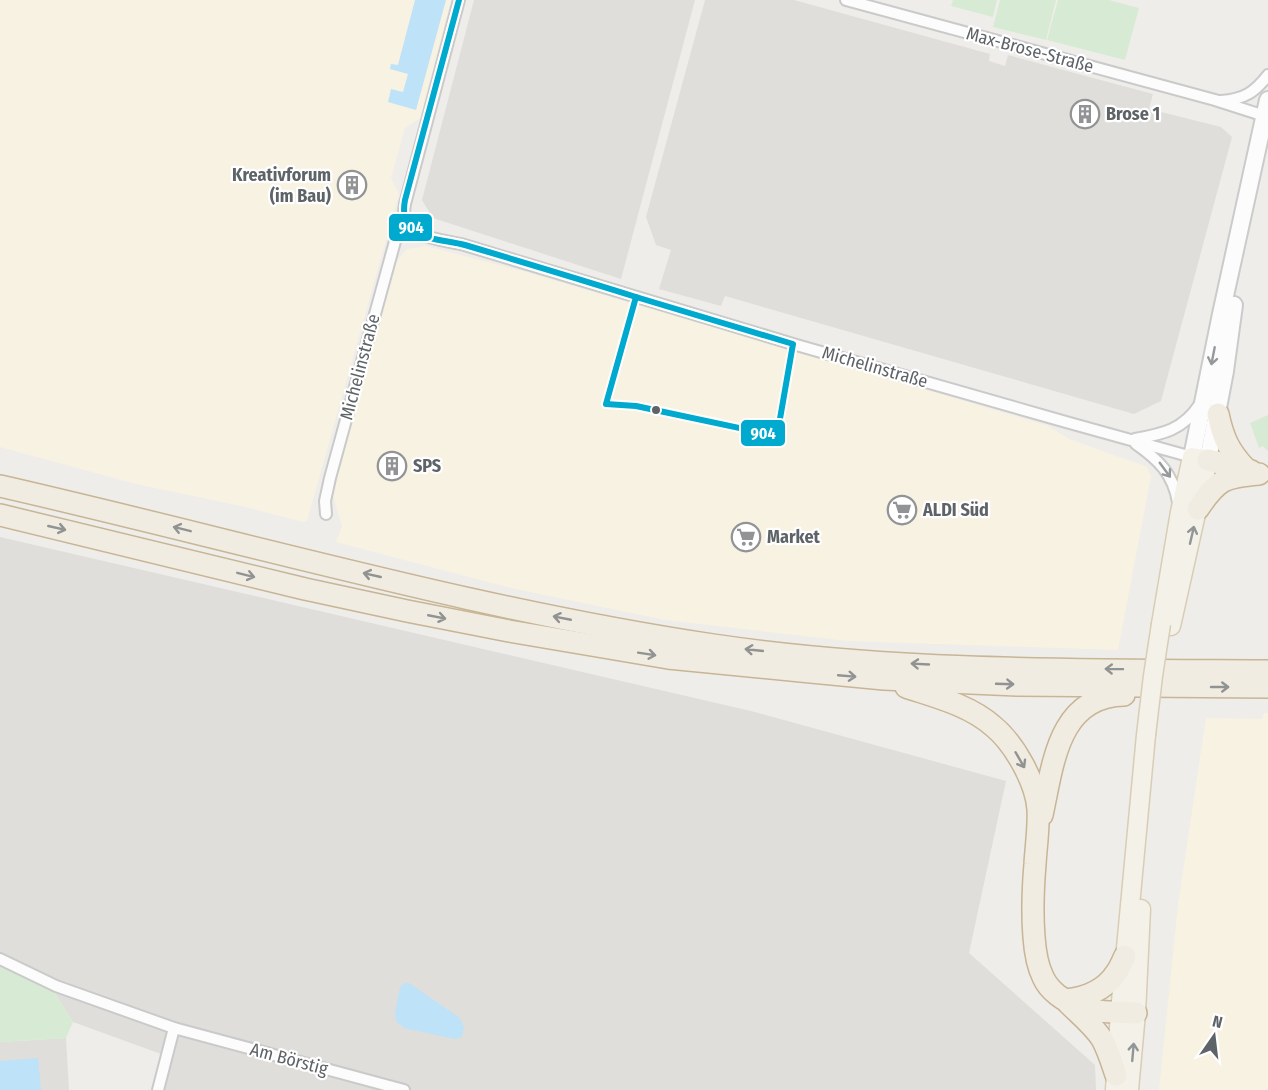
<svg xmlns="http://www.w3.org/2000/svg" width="1268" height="1090" font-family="'Fira Sans Condensed',sans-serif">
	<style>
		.commercial { fill: #f8f2e3 }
		.industrial { fill: #e0deda }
		.green { fill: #d7ebd4 }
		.water { fill: #bee2f8 }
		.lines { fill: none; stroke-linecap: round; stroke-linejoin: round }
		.street-casing { stroke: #cacaca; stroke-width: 14 }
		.secondary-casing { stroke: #cbcbcb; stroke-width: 20 }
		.primary-casing { stroke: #d8cdb6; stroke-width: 21 }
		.highway-casing { stroke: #c7b595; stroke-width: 24 }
		.street { stroke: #fdfcfc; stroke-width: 10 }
		.secondary { stroke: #fdfcfc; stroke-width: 16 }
		.primary { stroke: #f4f1e9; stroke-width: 18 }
		.highway { stroke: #f1ece2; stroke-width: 21 }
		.primary-bridge-casing { stroke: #d8cdb6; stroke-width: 21; stroke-linecap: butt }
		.primary-bridge { stroke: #f4f1e9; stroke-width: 18 }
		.bus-1-casing { stroke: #fff; stroke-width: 10 }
		.bus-1 { stroke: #00a9ce; stroke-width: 6 }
		.oneway { stroke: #96999c }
		.oneway2 { stroke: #919393 }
		.oneway3 { stroke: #929595 }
		.bus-dot { fill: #5e6368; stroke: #fff; stroke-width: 2 }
		.labels { text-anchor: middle; stroke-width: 4.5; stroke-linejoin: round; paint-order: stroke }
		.street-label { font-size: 18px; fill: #5e6368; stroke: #fff }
		.poi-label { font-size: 18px; font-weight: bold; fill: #5e6368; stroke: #fff; text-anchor: start }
		.line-badge { stroke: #fff; stroke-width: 2 }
		.badge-label { font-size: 16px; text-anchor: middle; font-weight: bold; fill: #fff }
	</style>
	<rect width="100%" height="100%" fill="#efede9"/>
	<g class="commercial">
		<path d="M0,0H451L420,118L405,128L391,178L399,194L307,521L303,522L241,506L136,484L0,447Z"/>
		<path d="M426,246L522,271L1046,425L1069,439L1147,467L1151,476L1118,650L848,641L665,620L511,588L336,542L342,526L333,495L394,264L407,249Z"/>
		<path d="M1264,713H1268V1090H1159L1178,905L1206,718L1262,719Z"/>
	</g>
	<g class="industrial">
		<path d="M474,0H695L621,279L433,218L422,200Z"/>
		<path d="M705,0H794L990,54L989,61L1005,66L1008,55L1153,94L1149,109L1221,127L1232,137L1161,401L1134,414L725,296L721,306L659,289L671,250L656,245L646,217Z"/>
		<path d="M0,537L751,711L1006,781L969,953L1095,1065L1096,1090H152L161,1054L73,1022L54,992L0,967Z"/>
		<path d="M66,1038L69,1090H0V1042Z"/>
	</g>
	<g class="green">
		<path d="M953,0H997L993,17L951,6Z"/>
		<path d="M1000,0H1056L1046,40L993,27Z"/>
		<path d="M1058,0H1109L1139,8L1125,60L1047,40Z"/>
		<path d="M1268,415V451L1263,446L1259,448L1250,423Z"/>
		<path d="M0,967L54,992L73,1022L66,1038L0,1042Z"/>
	</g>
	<g class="water">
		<path d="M415,0H446L416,110L388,102L391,89L403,92L408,74L390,69L391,64L398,65Z"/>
		<path d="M405,983H409L460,1018L464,1028L462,1037L454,1039L404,1028L396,1021L395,1013L400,987Z"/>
		<path d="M38,1058L41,1090H0V1061Z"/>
	</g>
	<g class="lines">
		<g class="street-casing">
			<g id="street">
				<path d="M459,0L405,204C404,210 403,217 406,223C414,237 446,241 461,244L793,344L1066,422L1192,457"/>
				<path d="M846,0L1215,100L1268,117"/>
				<path d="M1221,101C1244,99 1254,93 1268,75"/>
				<path d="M1135,439C1163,434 1183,430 1200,404"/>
				<path d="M1136,444C1159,460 1173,474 1178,502"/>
				<path d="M326,514L325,501L330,478L397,234L407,225"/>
				<path d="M0,959L56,986L174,1028L404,1090"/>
				<path d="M158,1090L174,1028"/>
			</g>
		</g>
		<g class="secondary-casing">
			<g id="secondary">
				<path d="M1192,457L1221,314L1268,100"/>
				<path d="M1208,460L1225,371L1234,305"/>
			</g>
		</g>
		<g class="primary-casing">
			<g id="primary">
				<path d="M1161,624L1180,512L1192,457L1208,460L1171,626"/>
				<path d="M1115,1090L1120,1012L1146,735"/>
				<path d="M1129,1090L1136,1013L1141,909"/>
			</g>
		</g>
		<g class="highway-casing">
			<g id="highway">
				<path d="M1218,414C1223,438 1229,451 1246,469"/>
				<path d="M1208,460L1251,471"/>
				<path d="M0,486C237,540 472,609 713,645C896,672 1083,670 1268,671"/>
				<path d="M1198,509C1218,479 1224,477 1259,474"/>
				<path d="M0,515L305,589L407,611L509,631L668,658L811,672L884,679L948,682L1017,685L1268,687"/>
				<path d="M906,687C936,697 969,705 993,726C1014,743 1036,782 1038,809C1039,828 1036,846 1035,864C1033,888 1032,913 1034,937C1035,951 1037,965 1043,977C1049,991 1064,1001 1077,1006C1094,1013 1118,1012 1136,1013"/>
				<path d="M1042,815C1053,765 1058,696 1124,695"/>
				<path d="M1066,1000C1085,998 1105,990 1116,973C1120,968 1122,962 1125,956"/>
				<path d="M1068,1003C1079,1014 1093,1025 1102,1039C1108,1050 1112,1063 1116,1075"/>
			</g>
		</g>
		<use href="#street" class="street"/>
		<use href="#secondary" class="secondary"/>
		<use href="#primary" class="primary"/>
		<use href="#highway" class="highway"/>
		<g class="primary-bridge-casing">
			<path id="primary-bridge" d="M1146,735L1153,676L1161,624"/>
		</g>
		<use href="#primary-bridge" class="primary-bridge"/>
		<g class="bus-1-casing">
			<g id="bus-1">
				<path d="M459,0L405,200C403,211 403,222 412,229C427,241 447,240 465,245C522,262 579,279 636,297"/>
				<path d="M636,297L793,344L777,436L636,406L606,404Z"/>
			</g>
		</g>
		<use href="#bus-1" class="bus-1"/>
	</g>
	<defs><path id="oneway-shaft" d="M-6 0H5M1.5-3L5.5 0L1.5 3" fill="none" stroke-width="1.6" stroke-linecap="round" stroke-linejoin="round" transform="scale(1.5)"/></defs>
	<g class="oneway">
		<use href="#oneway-shaft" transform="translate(1213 356) rotate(101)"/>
		<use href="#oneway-shaft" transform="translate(1165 470) rotate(54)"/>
	</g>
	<g class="oneway2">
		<use href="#oneway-shaft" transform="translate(57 528) rotate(13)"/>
		<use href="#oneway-shaft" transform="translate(182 529) rotate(-166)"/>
		<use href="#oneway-shaft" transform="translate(246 575) rotate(14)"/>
		<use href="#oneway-shaft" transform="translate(372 575) rotate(-167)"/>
		<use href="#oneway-shaft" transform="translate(437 617) rotate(11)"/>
		<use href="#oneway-shaft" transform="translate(562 618) rotate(-169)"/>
		<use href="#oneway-shaft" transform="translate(754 650) rotate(-174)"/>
		<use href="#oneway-shaft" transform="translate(647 654) rotate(9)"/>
		<use href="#oneway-shaft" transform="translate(920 664) rotate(-177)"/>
		<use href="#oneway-shaft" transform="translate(1114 669) rotate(-179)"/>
		<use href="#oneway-shaft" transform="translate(847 676) rotate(5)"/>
		<use href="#oneway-shaft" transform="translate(1005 684) rotate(2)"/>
		<use href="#oneway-shaft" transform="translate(1220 687)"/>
		<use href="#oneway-shaft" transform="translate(1020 760) rotate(60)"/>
	</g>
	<g class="oneway3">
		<use href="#oneway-shaft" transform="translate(1192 535) rotate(-77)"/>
		<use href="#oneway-shaft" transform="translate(1133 1052) rotate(-85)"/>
	</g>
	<defs>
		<g id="building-ring" transform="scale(1.5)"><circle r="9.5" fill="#fff" stroke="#919395" stroke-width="1.5"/><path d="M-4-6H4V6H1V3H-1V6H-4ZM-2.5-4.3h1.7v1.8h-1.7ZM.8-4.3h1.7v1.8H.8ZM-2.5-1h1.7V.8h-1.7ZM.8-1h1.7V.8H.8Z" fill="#919395"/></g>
		<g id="supermarket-ring" transform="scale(1.5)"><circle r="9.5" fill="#fff" stroke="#919395" stroke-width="1.5"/><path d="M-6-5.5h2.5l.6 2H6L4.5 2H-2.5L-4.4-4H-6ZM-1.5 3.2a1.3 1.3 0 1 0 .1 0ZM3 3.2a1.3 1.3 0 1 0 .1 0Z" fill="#919395"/></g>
	</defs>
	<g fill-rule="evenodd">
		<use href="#building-ring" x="1085" y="114"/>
		<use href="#building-ring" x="352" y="185"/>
		<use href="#building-ring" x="392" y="466"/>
		<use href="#supermarket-ring" x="902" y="510"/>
		<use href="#supermarket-ring" x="746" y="537"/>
	</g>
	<circle class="bus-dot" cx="656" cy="410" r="5"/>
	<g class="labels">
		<g class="street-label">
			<text transform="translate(1030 50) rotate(15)" y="6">Max-Brose-Straße</text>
			<text transform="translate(360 367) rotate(-75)" y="6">Michelinstraße</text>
			<text transform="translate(875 367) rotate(16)" y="6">Michelinstraße</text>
			<text transform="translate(289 1059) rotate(15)" y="6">Am Börstig</text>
		</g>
		<g class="poi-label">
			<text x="1106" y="120">Brose 1</text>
			<text x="331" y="181" text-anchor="end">Kreativforum<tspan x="331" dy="21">(im Bau)</tspan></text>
			<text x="413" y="472">SPS</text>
			<text x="923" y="516">ALDI Süd</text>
			<text x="767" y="543">Market</text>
		</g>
	</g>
	<g class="line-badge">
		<rect x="388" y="213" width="45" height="29" rx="6" fill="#00a9ce"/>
		<rect x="740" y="419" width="46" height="28" rx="6" fill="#00a9ce"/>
	</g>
	<g class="badge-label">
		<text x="411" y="233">904</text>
		<text x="763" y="439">904</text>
	</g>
	<g transform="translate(1214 1036) rotate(14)" stroke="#ffffff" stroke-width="4.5" paint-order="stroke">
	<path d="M0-4.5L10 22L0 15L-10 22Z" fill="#5e6368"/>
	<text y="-9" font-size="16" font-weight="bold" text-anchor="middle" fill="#5e6368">N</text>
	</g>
</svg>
